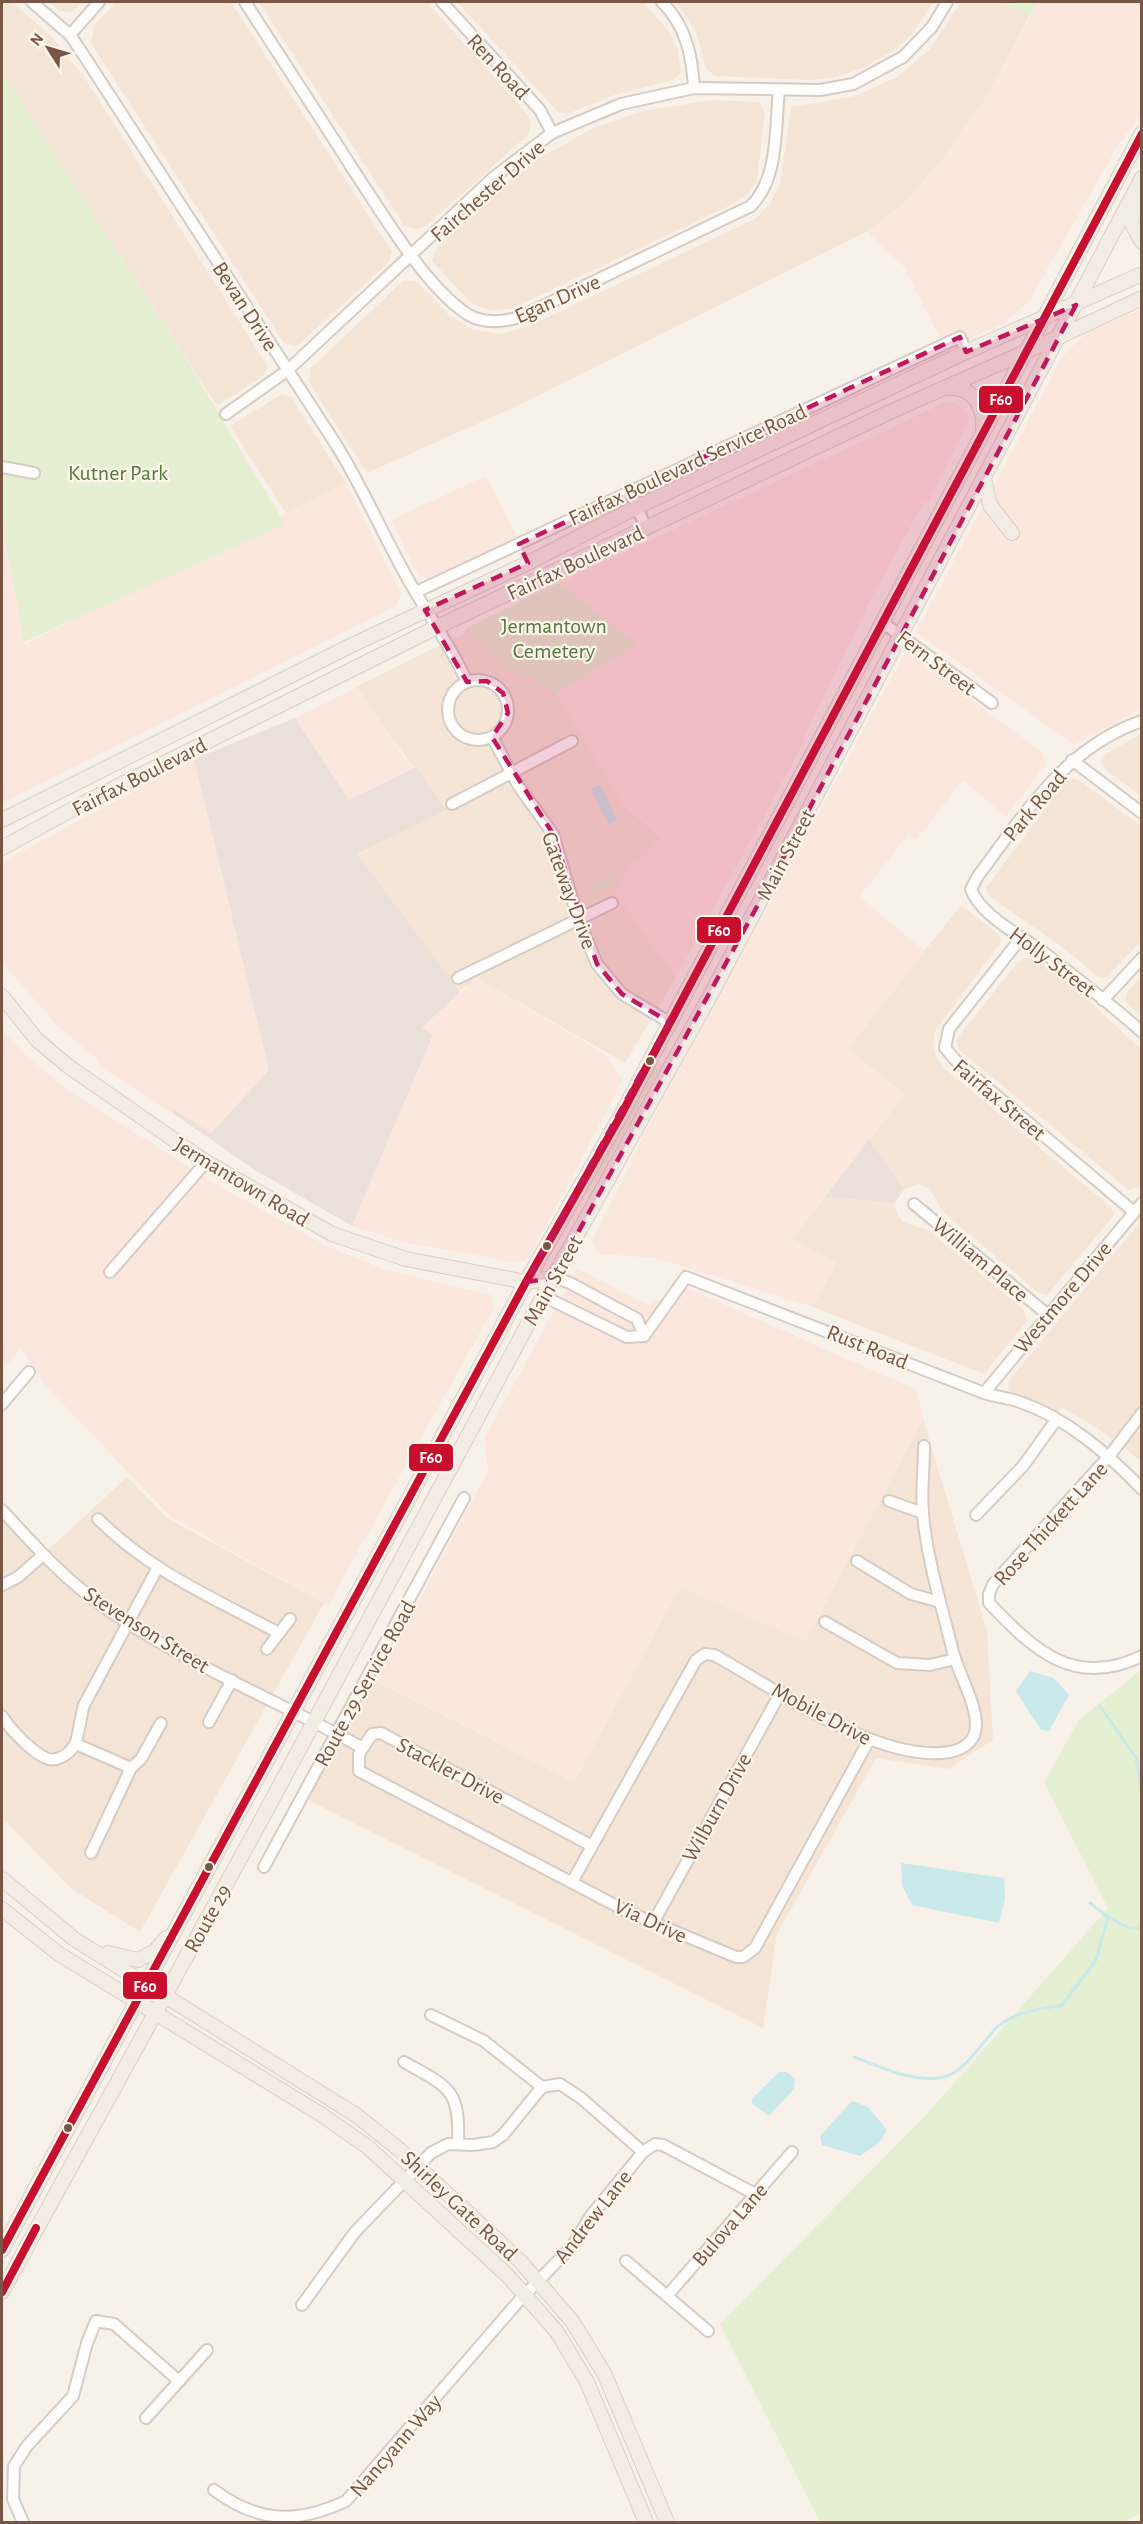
<svg xmlns="http://www.w3.org/2000/svg" width="1143" height="2524" font-family="'Alegreya Sans',sans-serif">
	<style>
		.residential { fill: #f4e5d7 }
		.commercial { fill: #fce7df }
		.industrial { fill: #ebe1da }
		.green { fill: #e5efd2 }
		.water { fill: #c9e9ea }
		.lines { fill: none; stroke-linecap: round; stroke-linejoin: round }
		.stream { stroke: #c9e9ea; stroke-width: 3 }
		.minor-casing { stroke: #d6ccc6; stroke-width: 14 }
		.major-casing { stroke: #dacec8; stroke-width: 16 }
		.minor { stroke: #fefdfc; stroke-width: 10 }
		.major { stroke: #f3ece4; stroke-width: 14 }
		.bus-1-casing { stroke: #fff6eb; stroke-width: 12 }
		.bus-1 { stroke: #c8102e; stroke-width: 8 }
		.marked { fill: #c2185b; fill-opacity: 0.2; stroke: #c2185b; stroke-width: 4.5; stroke-dasharray: 12 8; stroke-linejoin: round }
		.bus-dot { fill: #795546; stroke: #fff6eb; stroke-width: 2 }
		.labels { text-anchor: middle; stroke-width: 4.5; stroke-linejoin: round; paint-order: stroke }
		.street-label { font-size: 22px; fill: #795546; stroke: #fff6eb }
		.park-label { font-size: 22px; fill: #527a3b; stroke: #fff6eb }
		.line-badge { stroke: #fff6eb; stroke-width: 2 }
		.badge-label { font-size: 16px; text-anchor: middle; font-weight: bold; fill: #fff }
	</style>
	<rect width="100%" height="100%" fill="#f8f1e9"/>
	<g class="residential">
		<path d="M2,2H12L51,36L85,78L268,367L264,375L217,406L2,72Z"/>
		<path d="M49,2H83L71,13L60,11Z"/>
		<path d="M117,2H231L392,252L388,263L296,347L284,343L91,43L95,24Z"/>
		<path d="M259,2H427L528,115L531,123L528,135L426,226L415,229L404,225Z"/>
		<path d="M457,2H643L670,33L678,50L681,72L674,80L617,94L567,114L558,112Z"/>
		<path d="M676,2H934L911,35L893,51L863,68L832,78L811,80L715,76L706,69L697,34Z"/>
		<path d="M961,2H997L1030,15L983,103L976,109L946,155L907,200L874,228L519,405L367,473L310,384V369L403,281H416L448,314L471,329L501,334L527,327L755,219L769,205L780,183L791,107L855,96L897,77L930,49Z"/>
		<path d="M711,100L759,102L765,113L757,180L750,192L733,204L511,309L490,310L471,303L432,261L435,250L505,184L538,159L591,129L644,111Z"/>
		<path d="M282,394L291,397L346,483L286,513L230,426Z"/>
		<path d="M467,627L513,671L539,681L556,693L623,804L661,838L615,893L676,977L625,1063L483,982L474,989L466,986L458,991L357,855L444,809L355,687L463,634Z"/>
		<path d="M1141,734V796L1105,769L1101,761L1106,754Z"/>
		<path d="M1068,778L1079,780L1141,826V941L1106,978L1098,977L1065,949L989,896L986,888Z"/>
		<path d="M961,905L998,934L1001,942L935,1031L933,1042L936,1057L944,1068L1111,1207L1114,1215L1047,1295L1039,1293L943,1212L930,1189L918,1184L904,1189L869,1140L905,1094L847,1049Z"/>
		<path d="M1025,958H1034L1068,982L1141,1049L1142,1185L1139,1187L1129,1190L959,1050L956,1040L1016,964Z"/>
		<path d="M1141,976V1016L1125,1001L1127,992Z"/>
		<path d="M825,1197L895,1203L897,1214L903,1222L928,1230L1024,1310L1027,1321L984,1374L813,1307L836,1263L792,1239Z"/>
		<path d="M1141,1221V1461L1103,1432L1062,1407L1057,1413L1011,1392L1008,1388L1010,1379Z"/>
		<path d="M923,1419L987,1631L993,1740L948,1769L876,1758L777,1934L763,2028L302,1797L356,1696L376,1681L574,1782L680,1587L805,1641Z"/>
		<path d="M127,1477L167,1518L324,1603L140,1932L72,1889L2,1818V1510L43,1555Z"/>
	</g>
	<g class="commercial">
		<path d="M1038,2H1141V115L1119,144L1029,301L1004,323L946,350L904,267L867,232L907,200L946,155L976,109L983,103Z"/>
		<path d="M1141,309V709L1074,745L916,632L1063,356L1085,334Z"/>
		<path d="M944,403H956L964,409L969,417L966,426L927,504L924,502L874,593L804,737L806,739L676,977L615,893L632,862L638,863L661,837L623,804L556,693L636,644L559,583Z"/>
		<path d="M486,476L517,537L427,579L419,576L391,520Z"/>
		<path d="M346,483L401,594L397,605L2,803V496L25,644Z"/>
		<path d="M906,651L1042,752L1046,764L1006,817L963,780L916,840L908,835L859,897L925,951L848,1049L905,1094L792,1239L837,1263L813,1307L656,1258L600,1254L591,1243L632,1161L630,1160Z"/>
		<path d="M358,687L412,769L349,800L295,718Z"/>
		<path d="M194,759L269,1070L210,1133L173,1109L174,1114L99,1066L98,1060L58,1026L2,963V862Z"/>
		<path d="M476,978L605,1054L623,1080L530,1256L524,1261L514,1262L407,1243L352,1226L433,1036L422,1028Z"/>
		<path d="M2,1029L26,1055L66,1089L219,1186L327,1246L386,1270L492,1295L493,1309L328,1605L171,1517L45,1385L21,1348L2,1371Z"/>
		<path d="M577,1269L648,1305L687,1288L917,1390L923,1419L805,1642L680,1587L574,1782L376,1681L488,1471L484,1439Z"/>
	</g>
	<g class="industrial">
		<path d="M295,718L349,800L416,767L446,810L357,854L460,992L422,1028L433,1035L352,1226L255,1170L174,1114L172,1108L211,1133L269,1070L194,759Z"/>
		<path d="M869,1140L904,1189L895,1203L825,1197Z"/>
	</g>
	<g class="green">
		<path d="M997,2H1038L1030,15Z"/>
		<path d="M2,72L190,365L285,524L24,642L2,519Z"/>
		<path d="M559,583L637,644L556,693L539,681L513,671L467,627Z"/>
		<path d="M616,872L618,876L611,885L591,895L590,886Z"/>
		<path d="M656,1065L658,1071L592,1188L599,1166Z"/>
		<path d="M1141,1670V2513L1124,2522H820L720,2324L926,2115L1108,1908L1044,1782L1079,1720Z"/>
	</g>
	<g class="water">
		<path d="M600,785L617,820L609,824L591,789Z"/>
		<path d="M1030,1671L1054,1678L1069,1695L1049,1731L1041,1730L1016,1691Z"/>
		<path d="M901,1863L1004,1878L1005,1899L999,1923L912,1905L902,1885Z"/>
		<path d="M779,2072H787L795,2079L794,2089L769,2116L752,2104V2099Z"/>
		<path d="M852,2101L868,2107L887,2130L880,2142L860,2156L822,2145L820,2136Z"/>
	</g>
	<g class="lines">
		<g class="stream">
			<path d="M1100,1706L1136,1758L1142,1793"/>
			<path d="M1090,1903L1108,1917"/>
			<path d="M854,2057C881,2067 909,2081 939,2078C963,2076 982,2042 997,2027C1014,2012 1041,2009 1062,2005L1096,1960L1108,1917L1129,1928L1142,1929"/>
		</g>
		<g class="minor-casing">
			<g id="minor">
				<path d="M32,2L70,35L79,48L337,446C364,490 384,537 409,581C428,615 451,646 467,682"/>
				<path d="M245,2C281,58 318,114 354,171C383,214 424,285 467,314C483,324 503,322 520,317L751,206C779,178 775,128 779,90"/>
				<path d="M442,2L540,110L552,133"/>
				<path d="M662,2C686,26 692,55 694,88"/>
				<path d="M70,35L99,2"/>
				<path d="M226,414L288,370L494,177L552,133L621,104L694,88L820,90L853,84L903,57L932,27L947,2"/>
				<path d="M2,467L34,473"/>
				<path d="M630,491L646,528"/>
				<path d="M416,592L960,337L966,352"/>
				<path d="M882,622L992,703"/>
				<circle cx="478" cy="710" r="30"/>
				<path d="M1142,721C1065,747 1024,815 978,876L971,889C980,916 1025,938 1047,955C1079,980 1112,1005 1142,1032"/>
				<path d="M492,737L518,785L553,834L578,919L597,964L622,994L669,1022"/>
				<path d="M1072,760L1142,813"/>
				<path d="M452,804L572,741"/>
				<path d="M1021,938L949,1029L945,1048L958,1063L1134,1212"/>
				<path d="M458,978L612,903"/>
				<path d="M1103,1000L1142,958"/>
				<path d="M914,1204L1048,1315"/>
				<path d="M110,1272L206,1162"/>
				<path d="M543,1296L627,1337L644,1336L637,1319L568,1282L553,1278"/>
				<path d="M644,1336L686,1277L984,1393C996,1397 1009,1398 1020,1402C1067,1418 1108,1454 1142,1489"/>
				<path d="M984,1393L1142,1203"/>
				<path d="M2,1404L29,1372"/>
				<path d="M1142,1413L1110,1455L993,1584L989,1594V1603C1034,1650 1074,1689 1142,1656"/>
				<path d="M889,1501L923,1513"/>
				<path d="M2,1510C33,1544 65,1580 104,1607C184,1663 276,1700 361,1747"/>
				<path d="M976,1515L1023,1466L1056,1420"/>
				<path d="M98,1519C150,1571 213,1598 277,1632"/>
				<path d="M857,1561L911,1594L940,1602"/>
				<path d="M2,1585L18,1577L43,1555"/>
				<path d="M825,1622L897,1663L930,1665L955,1659"/>
				<path d="M267,1649L290,1619"/>
				<path d="M2,1716C9,1728 33,1753 46,1758C56,1763 69,1754 74,1746C78,1741 81,1714 84,1705L157,1569"/>
				<path d="M209,1722L232,1680"/>
				<path d="M76,1744L131,1768L141,1759L161,1723"/>
				<path d="M592,1846L381,1733L372,1734L359,1754V1771L628,1912L736,1957H743L755,1948L869,1740"/>
				<path d="M91,1853L131,1768"/>
				<path d="M264,1867L464,1498"/>
				<path d="M572,1882L696,1660L705,1654L714,1655C775,1688 879,1764 950,1752C964,1749 976,1741 976,1725C976,1702 959,1675 953,1652C942,1607 927,1560 923,1514C921,1492 924,1469 924,1446"/>
				<path d="M653,1923L781,1692"/>
				<path d="M431,2015L484,2041L542,2087"/>
				<path d="M404,2062C448,2087 460,2088 458,2142"/>
				<path d="M542,2087L560,2084L581,2098L643,2152"/>
				<path d="M626,2261L708,2331"/>
				<path d="M667,2296L792,2152"/>
				<path d="M302,2305L355,2232L431,2153L448,2144L473,2145L493,2142L503,2135L542,2087"/>
				<path d="M146,2418L207,2350"/>
				<path d="M214,2490C258,2523 297,2524 346,2501L517,2303L573,2245L590,2217L643,2152L655,2144L663,2145L755,2194"/>
				<path d="M23,2522L13,2499L14,2466L27,2446L73,2396L87,2343L96,2321L114,2324L179,2381"/>
			</g>
		</g>
		<g class="major-casing">
			<g id="major">
				<path d="M1135,200L1132,224L1142,242"/>
				<path d="M947,388C973,386 985,407 983,430"/>
				<path d="M984,479L990,505L1012,533"/>
				<path d="M2,820L352,645L528,563L637,507L966,352L1142,274"/>
				<path d="M2,848L80,805L435,628L890,412L1057,338L1142,298"/>
				<path d="M2,996L37,1040L68,1066L206,1162L332,1234L406,1259L526,1282L553,1278"/>
				<path d="M2,1879L74,1939L356,2115L400,2150L520,2261L572,2321L604,2373L667,2522"/>
				<path d="M2,1909L59,1954L322,2115L369,2148L507,2275L557,2332L587,2382L646,2522"/>
				<path d="M108,1953L138,1960L155,1951L166,1938"/>
				<path d="M2,2250L526,1282L621,1115L1142,133"/>
				<path d="M2,2292L258,1826L543,1296L710,996L1142,178"/>
			</g>
		</g>
		<use href="#minor" class="minor"/>
		<use href="#major" class="major"/>
		<g class="bus-1-casing">
			<g id="bus-1">
				<path d="M2,2250L526,1282L621,1115L1142,134"/>
				<path d="M2,2292L36,2228"/>
			</g>
		</g>
		<use href="#bus-1" class="bus-1"/>
	</g>
	<path class="marked" d="M1076,305L771,881L553,1278L526,1282L669,1022L622,994L597,964L553,834L492,737L508,713L503,693L487,681L467,682L425,610L528,563L519,544L854,386L960,337L966,352Z"/>
	<g class="bus-dot">
		<circle cx="650" cy="1061" r="5"/>
		<circle cx="547" cy="1246" r="5"/>
		<circle cx="209" cy="1867" r="5"/>
		<circle cx="68" cy="2128" r="5"/>
	</g>
	<g class="labels">
		<g class="street-label">
			<text transform="translate(499 66) rotate(47)" y="8">Ren Road</text>
			<text transform="translate(487 190) rotate(-41)" y="8">Fairchester Drive</text>
			<text transform="translate(557 298) rotate(-24)" y="8">Egan Drive</text>
			<text transform="translate(246 306) rotate(57)" y="8">Bevan Drive</text>
			<text transform="translate(687 464) rotate(-25)" y="8">Fairfax Boulevard Service Road</text>
			<text transform="translate(575 562) rotate(-25)" y="8">Fairfax Boulevard</text>
			<text transform="translate(937 662) rotate(37)" y="8">Fern Street</text>
			<text transform="translate(139 776) rotate(-27)" y="8">Fairfax Boulevard</text>
			<text transform="translate(1034 805) rotate(-50)" y="8">Park Road</text>
			<text transform="translate(785 854) rotate(-62)" y="8">Main Street</text>
			<text transform="translate(570 890) rotate(70)" y="8">Gateway Drive</text>
			<text transform="translate(1053 961) rotate(37)" y="8">Holly Street</text>
			<text transform="translate(1000 1099) rotate(40)" y="8">Fairfax Street</text>
			<text transform="translate(242 1181) rotate(31)" y="8">Jermantown Road</text>
			<text transform="translate(981 1259) rotate(40)" y="8">William Place</text>
			<text transform="translate(552 1280) rotate(-61)" y="8">Main Street</text>
			<text transform="translate(1062 1297) rotate(-50)" y="8">Westmore Drive</text>
			<text transform="translate(868 1346) rotate(22)" y="8">Rust Road</text>
			<text transform="translate(1050 1523) rotate(-48)" y="8">Rose Thickett Lane</text>
			<text transform="translate(147 1629) rotate(32)" y="8">Stevenson Street</text>
			<text transform="translate(364 1683) rotate(-61)" y="8">Route 29 Service Road</text>
			<text transform="translate(822 1713) rotate(28)" y="8">Mobile Drive</text>
			<text transform="translate(451 1770) rotate(28)" y="8">Stackler Drive</text>
			<text transform="translate(716 1807) rotate(-61)" y="8">Wilburn Drive</text>
			<text transform="translate(207 1918) rotate(-61)" y="8">Route 29</text>
			<text transform="translate(651 1920) rotate(25)" y="8">Via Drive</text>
			<text transform="translate(460 2205) rotate(43)" y="8">Shirley Gate Road</text>
			<text transform="translate(592 2216) rotate(-52)" y="8">Andrew Lane</text>
			<text transform="translate(729 2224) rotate(-49)" y="8">Bulova Lane</text>
			<text transform="translate(395 2445) rotate(-49)" y="8">Nancyann Way</text>
		</g>
		<g class="park-label">
			<text x="118" y="480">Kutner Park</text>
			<text x="554" y="633">Jermantown<tspan x="554" dy="25">Cemetery</tspan></text>
		</g>
	</g>
	<g class="line-badge">
		<rect x="978" y="385" width="46" height="29" rx="6" fill="#c8102e"/>
		<rect x="696" y="916" width="46" height="28" rx="6" fill="#c8102e"/>
		<rect x="408" y="1443" width="46" height="29" rx="6" fill="#c8102e"/>
		<rect x="122" y="1971" width="46" height="29" rx="6" fill="#c8102e"/>
	</g>
	<g class="badge-label">
		<text x="1001" y="405">F60</text>
		<text x="719" y="936">F60</text>
		<text x="431" y="1463">F60</text>
		<text x="145" y="1992">F60</text>
	</g>
	<rect width="1143" height="2524" fill="none" stroke="#795546" stroke-width="6"/>
	<g transform="translate(48 48) rotate(307)" stroke="#fff6eb" stroke-width="4.5" paint-order="stroke">
	<path d="M0-4.5L10 22L0 15L-10 22Z" fill="#795546"/>
	<text y="-9" font-size="16" font-weight="bold" text-anchor="middle" fill="#795546">N</text>
	</g>
</svg>
